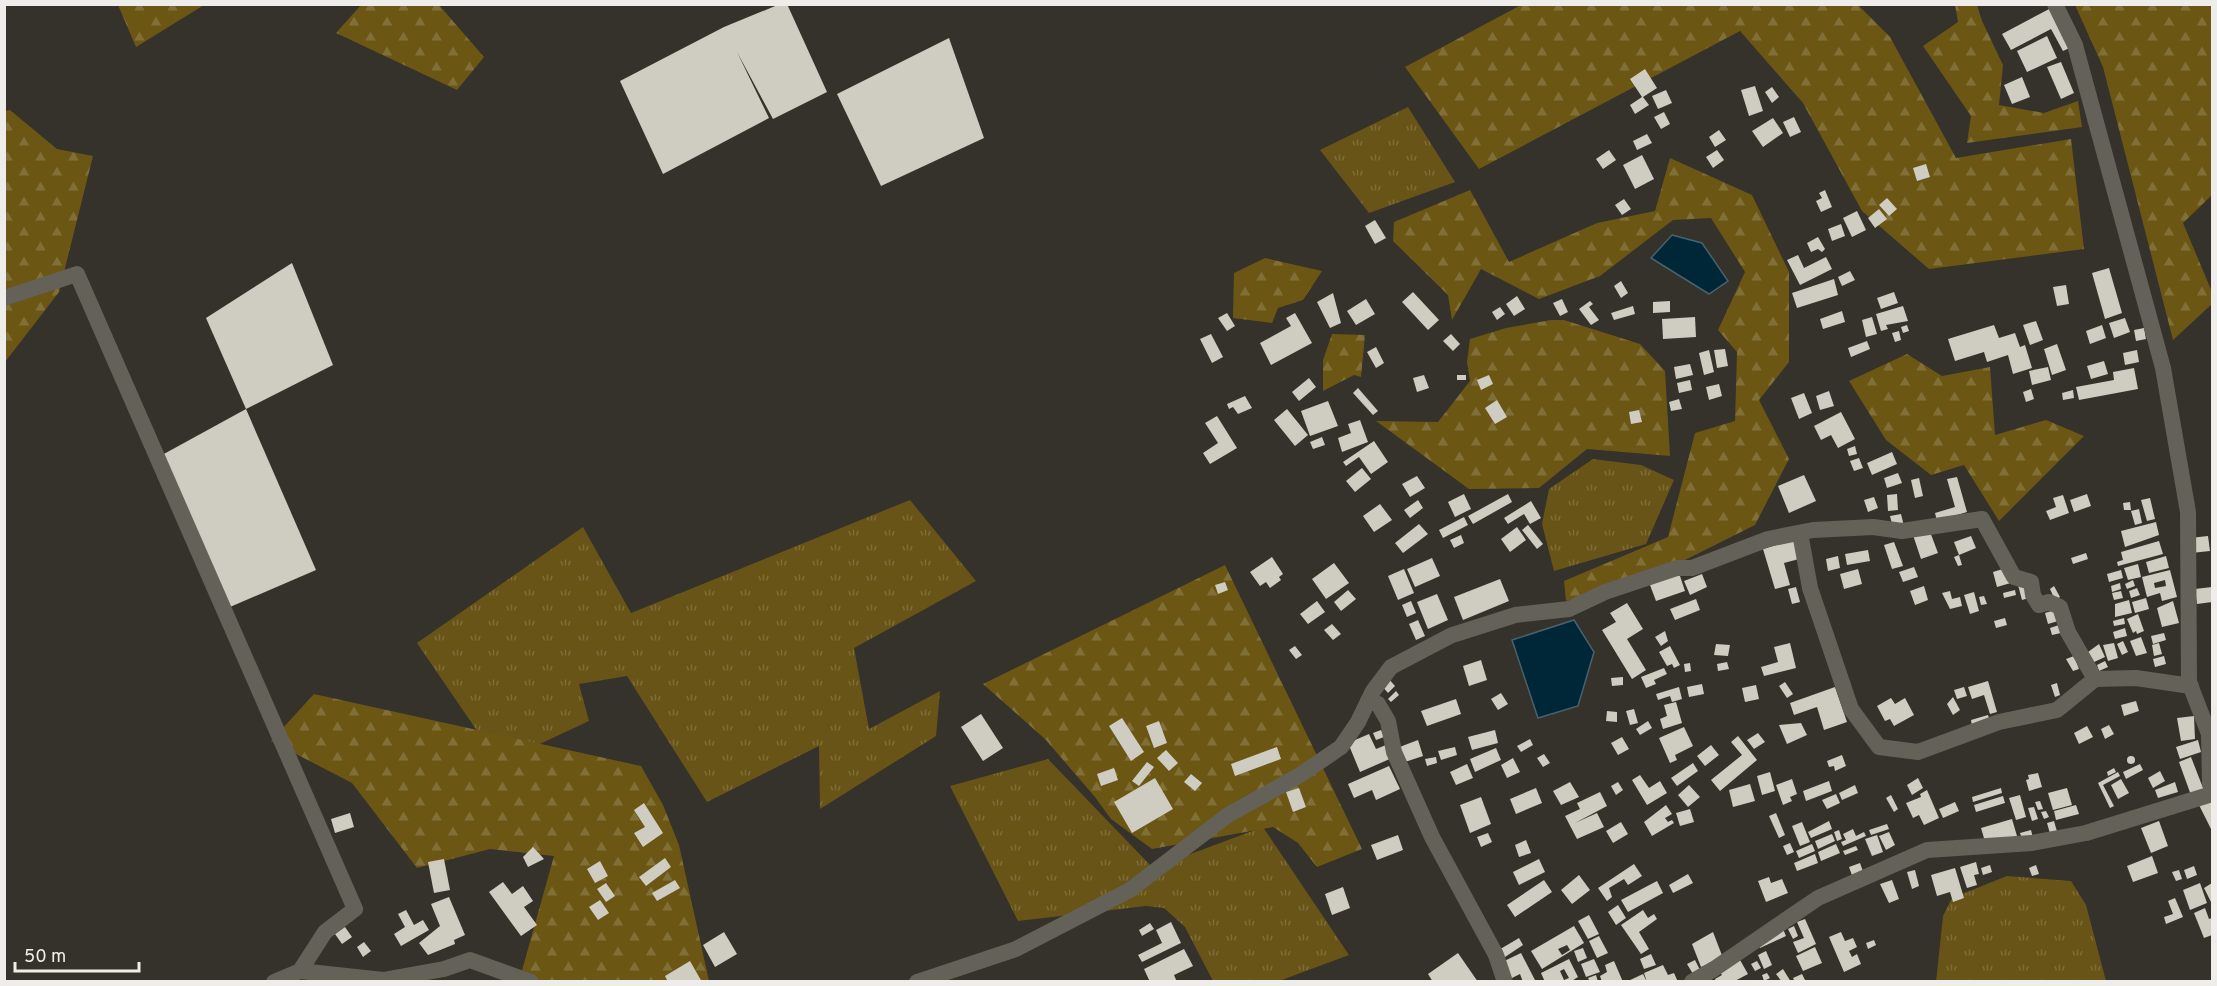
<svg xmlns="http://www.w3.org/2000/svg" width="2217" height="986" font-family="Overpass,sans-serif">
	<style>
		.grass { fill: url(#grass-tufts) }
		.forest { fill: url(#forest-firs) }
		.water { fill: #002737; stroke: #48626c; stroke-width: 1.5 }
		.building { fill: #cfccc2; fill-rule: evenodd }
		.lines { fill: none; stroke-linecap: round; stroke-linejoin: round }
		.minor { stroke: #646158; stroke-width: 16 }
	</style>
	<defs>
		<pattern id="grass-tufts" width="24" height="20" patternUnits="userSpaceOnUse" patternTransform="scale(1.5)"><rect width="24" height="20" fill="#685416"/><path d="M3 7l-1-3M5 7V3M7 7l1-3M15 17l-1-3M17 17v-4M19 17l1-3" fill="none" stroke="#7e6d38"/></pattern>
		<pattern id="forest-firs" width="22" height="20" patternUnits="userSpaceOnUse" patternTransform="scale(1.5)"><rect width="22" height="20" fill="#6b5614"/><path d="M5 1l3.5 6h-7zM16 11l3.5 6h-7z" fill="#806f36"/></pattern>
	</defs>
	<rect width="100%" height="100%" fill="#34322a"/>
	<g class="grass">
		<path d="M1408,107L1455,182L1369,213L1320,150Z"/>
		<path d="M1593,459L1641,465L1674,480L1646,544L1554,571L1542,524L1549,489Z"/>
		<path d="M910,500L976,581L854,648L869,729L940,691L936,736L820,809L819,746L707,802L627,676L579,684L589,721L499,763L417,643L583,527L631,613Z"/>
		<path d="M1048,759L1153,868L1263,827L1349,955L1279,981H1213L1185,927L1164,908L1146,906L1018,921L950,786Z"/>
		<path d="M2007,876L2071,881L2086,905L2106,981L1936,982L1943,916L1952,898Z"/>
	</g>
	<g class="forest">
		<path d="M118,5H204L136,47Z"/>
		<path d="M361,5H439L484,57L457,90L336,33Z"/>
		<path d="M1521,5H1858L1890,37L1956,158L2071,139L2084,249L1929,269L1862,211L1803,103L1740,31L1479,169L1405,67Z"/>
		<path d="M1955,5H1977L1982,21L2003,65L1999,105L2044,113L2078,101L2082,127L1967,143L1971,116L1923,46L1958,22Z"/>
		<path d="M2075,5H2212V195L2183,223L2212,292V304L2173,340L2103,67Z"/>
		<path d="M10,110L57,149L93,156L59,292L5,362L4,111Z"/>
		<path d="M1670,158L1752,195L1789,272V362L1759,400L1789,459L1755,525L1667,569L1566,601L1564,581L1668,537L1695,433L1735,421L1737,352L1718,330L1745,272L1711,218L1673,220L1600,276L1539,299L1481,269L1452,320L1448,295L1393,241L1394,222L1470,190L1509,262L1597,223L1655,211Z"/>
		<path d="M1265,258L1322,271L1303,300L1278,308L1272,323L1233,318L1234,273Z"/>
		<path d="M1551,320H1564L1640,344L1665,371L1670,456L1587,449L1539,488L1469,489L1376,421L1438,422L1470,381L1467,362L1470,339L1506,328Z"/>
		<path d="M1332,334L1365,335L1361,377L1354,375L1323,391V360Z"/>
		<path d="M1907,354L1942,376L1990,367L1995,435L2046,420L2084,436L1999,521L1964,465L1931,475L1886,440L1849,381Z"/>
		<path d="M1225,565L1362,849L1317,867L1298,843L1273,827L1152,849L1111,819L1095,797L1045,739L983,684Z"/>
		<path d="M314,694L641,766L663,805L679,845L709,981H519L554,856L490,849L417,868L352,783L271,741Z"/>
	</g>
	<g class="water">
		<path d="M1672,235L1702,243L1728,281L1709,294L1651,258Z"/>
		<path d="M1574,620L1594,652L1578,706L1538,718L1512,640Z"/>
	</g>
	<g class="building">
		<path d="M780,4H787L827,92L773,119L737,52L769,118L663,174L620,81L724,27Z"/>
		<path d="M2053,7L2074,46L2063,51L2051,29L2011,50L2002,34Z"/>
		<path d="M2047,36L2057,58L2027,72L2017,51Z"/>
		<path d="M949,38L984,138L881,186L837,94Z"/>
		<path d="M2061,62L2074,93L2061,99L2047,67Z"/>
		<path d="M1645,69L1657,88L1643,97L1649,105L1635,114L1630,105L1642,97L1630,79Z"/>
		<path d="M2022,77L2030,97L2012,104L2004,85Z"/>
		<path d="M1755,86L1763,111L1749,116L1741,90Z"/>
		<path d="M1772,87L1779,97L1772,103L1765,92Z"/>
		<path d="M1666,90L1672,103L1658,109L1652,96Z"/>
		<path d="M1664,112L1670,124L1661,129L1654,117Z"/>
		<path d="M1794,117L1801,132L1790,137L1783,122Z"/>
		<path d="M1773,118L1783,133L1763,147L1752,131Z"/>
		<path d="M1719,130L1726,140L1715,147L1709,137Z"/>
		<path d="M1647,134L1652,143L1637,150L1633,141Z"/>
		<path d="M1609,150L1616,160L1603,169L1596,159Z"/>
		<path d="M1717,150L1724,160L1713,168L1706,157Z"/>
		<path d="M1642,155L1654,179L1635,189L1623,165Z"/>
		<path d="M1926,164L1930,177L1917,181L1913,168Z"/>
		<path d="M1825,190L1832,207L1821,212L1816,201L1822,198L1819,193Z"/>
		<path d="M1887,198L1897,209L1889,216L1879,205Z"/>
		<path d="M1624,199L1631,209L1622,215L1615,205Z"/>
		<path d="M1879,209L1887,219L1875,228L1868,218Z"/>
		<path d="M1857,211L1866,230L1852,237L1843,218Z"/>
		<path d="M1375,220L1386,238L1375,244L1365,226Z"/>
		<path d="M1841,224L1845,236L1832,241L1828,229Z"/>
		<path d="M1818,237L1825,249L1822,252L1818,249L1811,252L1807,243Z"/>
		<path d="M1798,255L1804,268L1826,257L1832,269L1800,285L1787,260Z"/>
		<path d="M292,263L333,365L246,409L206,318Z"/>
		<path d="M2109,268L2122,313L2105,319L2092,273Z"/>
		<path d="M1850,271L1855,280L1842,286L1838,277Z"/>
		<path d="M1834,279L1838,295L1797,308L1792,293Z"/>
		<path d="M1621,281L1628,293L1621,298L1614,286Z"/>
		<path d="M2066,285L2069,304L2057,306L2053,287Z"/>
		<path d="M1413,292L1439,320L1428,330L1402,302Z"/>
		<path d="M1894,292L1898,303L1881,309L1877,298Z"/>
		<path d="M1333,293L1341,323L1330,328L1317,302Z"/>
		<path d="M1517,296L1525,309L1514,316L1506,304Z"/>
		<path d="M1366,299L1375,314L1356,325L1347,311Z"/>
		<path d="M1562,299L1568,312L1560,316L1553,303Z"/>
		<path d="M1590,301L1593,304L1589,307L1599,320L1591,325L1579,309Z"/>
		<path d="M1670,301V312L1653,313V302Z"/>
		<path d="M1633,306L1635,314L1614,320L1611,313Z"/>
		<path d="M1903,306L1908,321L1886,325L1888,329L1881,331L1876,314Z"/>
		<path d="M1500,307L1505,314L1497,320L1492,312Z"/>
		<path d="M1842,311L1845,322L1823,329L1820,319Z"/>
		<path d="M1227,313L1235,326L1227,331L1218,318Z"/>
		<path d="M1295,313L1312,343L1271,365L1260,343L1291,326L1286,318Z"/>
		<path d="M1695,317L1696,337L1663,339L1662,319Z"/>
		<path d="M1872,317L1877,334L1866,337L1862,320Z"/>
		<path d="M2125,318L2130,332L2114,338L2109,323Z"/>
		<path d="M2036,321L2043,340L2030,345L2023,325Z"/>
		<path d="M1907,325L1909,331L1903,333L1901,327Z"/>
		<path d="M1994,325L1999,338L2015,333L2020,347L2025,345L2032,368L2013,374L2008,355L1987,362L1984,352L1955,361L1948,339Z"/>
		<path d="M2102,325L2106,338L2090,344L2086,331Z"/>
		<path d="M2144,328L2146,339L2136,341L2134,330Z"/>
		<path d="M1899,331L1901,340L1895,342L1892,333Z"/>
		<path d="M1211,334L1223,357L1212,363L1200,339Z"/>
		<path d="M1451,334L1460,344L1453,351L1443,341Z"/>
		<path d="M1867,341L1870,349L1851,357L1848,348Z"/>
		<path d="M2057,344L2066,370L2052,375L2044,349Z"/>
		<path d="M1376,347L1384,363L1376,368L1367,352Z"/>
		<path d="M1725,349L1728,366L1717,368L1714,350Z"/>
		<path d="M1709,350L1714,372L1704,375L1699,353Z"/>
		<path d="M2137,350L2139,362L2125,365L2123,353Z"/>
		<path d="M2104,361L2108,374L2091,379L2087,366Z"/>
		<path d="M1690,364L1693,375L1676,379L1674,367Z"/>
		<path d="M2048,367L2051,380L2032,385L2029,371Z"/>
		<path d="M2134,368L2138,389L2079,400L2076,387L2114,380L2113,372Z"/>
		<path d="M1424,375L1429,388L1417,392L1413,378Z"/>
		<rect x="1457" y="375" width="9" height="5"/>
		<path d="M1489,375L1493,384L1481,390L1477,380Z"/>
		<path d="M1309,378L1316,387L1299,401L1292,392Z"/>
		<path d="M1690,380L1692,390L1679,393L1677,383Z"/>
		<path d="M1719,384L1722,396L1709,400L1706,387Z"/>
		<path d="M1358,388L1378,411L1373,415L1353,393Z"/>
		<path d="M2031,389L2034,399L2026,402L2023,392Z"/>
		<path d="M2073,390L2074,398L2063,400L2062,393Z"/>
		<path d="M1829,391L1834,406L1820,410L1816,396Z"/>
		<path d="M1804,393L1812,413L1799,419L1791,398Z"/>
		<path d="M1245,396L1252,408L1238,414L1233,407L1229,409L1227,404Z"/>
		<path d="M1679,399L1682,409L1671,411L1669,402Z"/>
		<path d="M1497,400L1507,417L1495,424L1485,408Z"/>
		<path d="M1328,401L1338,426L1310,436L1301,411Z"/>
		<path d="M246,409L316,570L230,607L162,455Z"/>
		<path d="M1287,409L1308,435L1295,446L1274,420Z"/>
		<path d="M1639,410L1642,422L1631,424L1629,412Z"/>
		<path d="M1841,412L1855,439L1838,448L1831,435L1821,440L1814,426Z"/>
		<path d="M1217,416L1237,448L1210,464L1203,453L1218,443L1205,423Z"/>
		<path d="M1360,420L1368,442L1342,452L1338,438L1351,433L1348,424Z"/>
		<path d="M1322,437L1325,445L1313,449L1310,442Z"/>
		<path d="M1374,441L1388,462L1371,474L1359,457L1346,466L1343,462Z"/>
		<path d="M1855,446L1857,454L1849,456L1847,449Z"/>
		<path d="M1892,452L1897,464L1872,475L1867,463Z"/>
		<path d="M1859,458L1863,468L1854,471L1850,461Z"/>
		<path d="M1362,468L1371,479L1355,492L1346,481Z"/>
		<path d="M1898,473L1902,483L1887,488L1884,478Z"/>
		<path d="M1804,475L1816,501L1789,513L1778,486Z"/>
		<path d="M1417,476L1425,488L1410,497L1402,484Z"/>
		<path d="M1957,477L1967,512L1937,521L1935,513L1955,507L1947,479Z"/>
		<path d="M1919,478L1923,496L1915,498L1911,480Z"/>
		<path d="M1464,494L1471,509L1455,517L1448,502Z"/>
		<path d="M1508,494L1512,502L1473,524L1468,516Z"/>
		<path d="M1897,494L1898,510L1888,511L1887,495Z"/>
		<path d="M2087,494L2091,506L2074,512L2070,500Z"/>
		<path d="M2063,495L2069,513L2050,520L2046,511L2056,507L2053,498Z"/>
		<path d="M1874,497L1878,508L1868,512L1864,500Z"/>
		<path d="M2150,498L2155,519L2147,521L2141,500Z"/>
		<path d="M1418,500L1423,508L1410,518L1404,510Z"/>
		<path d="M1531,501L1541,518L1530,524L1524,514L1508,524L1504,518Z"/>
		<path d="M2130,502L2131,510H2124L2123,503Z"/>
		<path d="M1380,504L1392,520L1374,532L1363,516Z"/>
		<path d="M2139,509L2142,523L2135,525L2131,511Z"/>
		<path d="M1901,514L1904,526L1893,528L1890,516Z"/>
		<path d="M1464,517L1468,525L1443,538L1439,530Z"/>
		<path d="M2156,522L2159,535L2125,547L2121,531Z"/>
		<path d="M1419,524L1428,534L1403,553L1395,543Z"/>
		<path d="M1528,525L1543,544L1537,549L1522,530Z"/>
		<path d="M1517,527L1526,540L1510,552L1501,539Z"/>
		<path d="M1929,529L1938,553L1921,559L1913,535Z"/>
		<path d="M1461,535L1464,543L1454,548L1450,540Z"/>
		<path d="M1971,536L1976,548L1959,555L1954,542Z"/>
		<path d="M2208,536L2210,551L2191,553L2190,538Z"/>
		<path d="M1794,540L1799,559L1784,563L1790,585L1775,589L1763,549Z"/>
		<path d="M2159,541L2163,554L2118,566L2117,562L2123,560L2121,552Z"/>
		<path d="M1894,542L1903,566L1892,569L1884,545Z"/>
		<path d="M1868,550L1870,561L1847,565L1845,554Z"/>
		<path d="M2086,553L2088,559L2073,564L2071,558Z"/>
		<path d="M1959,555L1962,565L1958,566L1954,557Z"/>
		<path d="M1838,556L1840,568L1828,571L1826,559Z"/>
		<path d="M2166,556L2169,568L2149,573L2146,562Z"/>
		<path d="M1272,557L1283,574L1279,577L1281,580L1270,588L1266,582L1260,586L1250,572Z"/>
		<path d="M1432,558L1440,576L1415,587L1407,569Z"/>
		<path d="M1334,563L1349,583L1326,599L1312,579Z"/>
		<path d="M2138,564L2141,577L2128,580L2124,568Z"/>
		<path d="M1914,567L1918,577L1903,582L1899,572Z"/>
		<path d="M2006,568L2014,582L1997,587L1993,572Z"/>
		<path d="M1404,569L1414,593L1398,600L1388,576Z"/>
		<path d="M1858,569L1862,584L1844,589L1840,574Z"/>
		<path d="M1678,570L1685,591L1656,601L1650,585Z"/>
		<path d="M2121,570L2123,578L2109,582L2107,574Z"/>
		<path d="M2170,570L2177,597L2162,601L2160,593L2147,597L2142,577ZM2165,580L2166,586L2155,588L2154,583Z"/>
		<path d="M1702,574L1707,587L1690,595L1684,581Z"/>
		<path d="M1500,579L1509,601L1463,620L1454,597Z"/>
		<path d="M2133,580L2135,586L2127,589L2125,584Z"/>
		<path d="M1225,582L1228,590L1218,594L1215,585Z"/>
		<path d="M2028,582L2032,597L2022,600L2018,585Z"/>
		<path d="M2120,583L2121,589L2112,592L2111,586Z"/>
		<path d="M1924,586L1928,600L1915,605L1910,591Z"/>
		<path d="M2054,586L2060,597L2055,600L2050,589Z"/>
		<path d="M1796,587L1800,602L1792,604L1788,589Z"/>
		<path d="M2212,587V602L2197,604L2195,589Z"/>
		<path d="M2137,588L2140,595L2131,598L2129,591Z"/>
		<path d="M1348,590L1356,599L1341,611L1334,602Z"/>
		<path d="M2015,590L2016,595L2004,598L2003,593Z"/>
		<path d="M1950,591L1952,599L1960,597L1962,606L1950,609L1942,593Z"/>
		<path d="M2121,591L2123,598L2114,600L2112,593Z"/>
		<path d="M1974,592L1979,611L1970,614L1964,595Z"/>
		<path d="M1437,594L1448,620L1428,629L1417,602Z"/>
		<path d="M1984,596L1987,604L1981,605L1979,597Z"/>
		<path d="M2146,598L2149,609L2135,613L2132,602Z"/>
		<path d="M1696,599L1700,610L1675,620L1670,609Z"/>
		<path d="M2129,600L2132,613L2115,617V604Z"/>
		<path d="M1317,601L1325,612L1308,624L1300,614Z"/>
		<path d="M1411,601L1416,613L1407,617L1402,605Z"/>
		<path d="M2173,601L2179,623L2162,627L2157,608Z"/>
		<path d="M1627,603L1643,629L1627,639L1646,670L1632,679L1602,630L1616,622L1610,613Z"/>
		<path d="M2055,610L2058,621L2048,624L2045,613Z"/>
		<path d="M2138,614L2144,631L2137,634L2136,631L2133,633L2127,619Z"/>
		<path d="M2005,618L2007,625L1996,628L1994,621Z"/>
		<path d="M2124,618L2125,624L2114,626L2113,621Z"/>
		<path d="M1418,620L1425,636L1416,640L1409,624Z"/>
		<path d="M1332,624L1341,634L1333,640L1324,630Z"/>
		<path d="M2059,625L2061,633L2052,635L2050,628Z"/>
		<path d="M2125,628L2127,636L2115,639L2113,632Z"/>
		<path d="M1665,631L1668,641L1661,646L1655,637Z"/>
		<path d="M2164,633L2166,640L2153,644L2151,636Z"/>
		<path d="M2141,637L2147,653L2136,656L2130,641Z"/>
		<path d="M2123,641L2128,652L2122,655L2117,644Z"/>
		<path d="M1790,643L1796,668L1764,676L1761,667L1778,662L1774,647Z"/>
		<path d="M2114,643L2118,658L2108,661L2103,645Z"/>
		<path d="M2159,643L2162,654L2154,656L2152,645Z"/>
		<path d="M1716,644L1730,645L1728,656L1714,655Z"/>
		<path d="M2099,644L2105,657L2092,663L2088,652Z"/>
		<path d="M1295,646L1302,655L1296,659L1289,650Z"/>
		<path d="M1670,646L1680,665L1674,668L1672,664L1667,666L1659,652Z"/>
		<path d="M2074,656L2079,669L2073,671L2066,659Z"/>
		<path d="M2164,656L2166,664L2155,667L2153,659Z"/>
		<path d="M1481,660L1487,680L1469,686L1463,666Z"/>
		<path d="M2105,661L2108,667L2099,671L2097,665Z"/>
		<path d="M1727,662L1729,669L1718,671L1717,664Z"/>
		<path d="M1690,663L1691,671L1685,672L1684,664Z"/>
		<path d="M1664,668L1667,674L1654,680L1656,684L1646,688L1641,677Z"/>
		<path d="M1623,677V685L1612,686L1611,678Z"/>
		<path d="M1388,678L1395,686L1388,693L1381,685Z"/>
		<path d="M1988,681L1997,712L1990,714L1984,695L1972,699L1968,687Z"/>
		<path d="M1785,682L1793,694L1787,698L1779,686Z"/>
		<path d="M2057,683L2060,695L2055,697L2051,685Z"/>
		<path d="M1702,684L1704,694L1689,697L1687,687Z"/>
		<path d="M1756,685L1759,699L1745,702L1742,688Z"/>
		<path d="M1679,687L1682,699L1672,702L1670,696L1658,700L1656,694Z"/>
		<path d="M1835,687L1847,722L1824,730L1817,707L1794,715L1790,703Z"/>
		<path d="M1964,687L1967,696L1957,699L1954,690Z"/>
		<path d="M1396,691L1399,695L1391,702L1388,699Z"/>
		<path d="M1501,693L1508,704L1498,710L1491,699Z"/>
		<path d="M1953,697L1960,710L1953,715L1947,704Z"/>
		<path d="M1891,698L1895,704L1905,698L1914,715L1894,726L1890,719L1885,721L1877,706Z"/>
		<path d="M1456,699L1461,714L1427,726L1421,711Z"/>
		<path d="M2136,701L2139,711L2124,716L2121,705Z"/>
		<path d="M1676,702L1682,723L1663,729L1660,719L1667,716L1664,705Z"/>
		<path d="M1634,709L1638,723L1630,725L1626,711Z"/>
		<path d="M1607,711L1617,712V722L1606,721Z"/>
		<path d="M981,714L1003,748L983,761L961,727Z"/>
		<path d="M1988,715L1990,721L1972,726L1971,720Z"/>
		<path d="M2194,716L2195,739L2181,741L2177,718Z"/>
		<path d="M1122,718L1144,752L1131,761L1109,726Z"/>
		<path d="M1159,721L1167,743L1154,748L1146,726Z"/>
		<path d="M1648,721L1652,728L1640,735L1636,729Z"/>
		<path d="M1801,723L1807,735L1787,744L1779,725Z"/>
		<path d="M2109,725L2114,734L2105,739L2101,729Z"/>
		<path d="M2087,726L2093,737L2079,744L2074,733Z"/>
		<path d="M1684,727L1693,746L1675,755L1677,760L1670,763L1659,738Z"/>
		<path d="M1381,730L1384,737L1376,740L1373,733Z"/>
		<path d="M1495,730L1498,743L1472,750L1468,737Z"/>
		<path d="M1758,733L1765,742L1754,749L1747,740Z"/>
		<path d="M1369,734L1376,749L1386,745L1392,758L1360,772L1348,743Z"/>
		<path d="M1738,736L1757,760L1720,791L1711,780L1742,755L1731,742Z"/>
		<path d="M1622,737L1629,749L1618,755L1611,743Z"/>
		<path d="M1530,739L1533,745L1521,752L1517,746Z"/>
		<path d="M1418,740L1423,756L1402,763L1397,748Z"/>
		<path d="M2198,740L2201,752L2180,759L2176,747Z"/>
		<path d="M1711,745L1719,755L1705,766L1697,756Z"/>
		<path d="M1277,747L1281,759L1235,776L1231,764Z"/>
		<path d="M1455,747L1457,755L1441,760L1438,751Z"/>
		<path d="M1496,748L1501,760L1475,772L1470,759Z"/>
		<path d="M1166,750L1178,763L1169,771L1157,758Z"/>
		<path d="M1544,754L1550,763L1543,767L1537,758Z"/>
		<path d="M1842,755L1846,766L1835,771L1834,766L1829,767L1827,761Z"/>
		<circle cx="2131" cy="760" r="4"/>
		<path d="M1436,757L1437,763L1427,766L1425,759Z"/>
		<path d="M2191,757L2205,793L2192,798L2179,762Z"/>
		<path d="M1513,758L1520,772L1507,778L1501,765Z"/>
		<path d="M1147,762L1154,767L1139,786L1132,781Z"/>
		<path d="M1693,763L1698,771L1677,786L1671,778Z"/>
		<path d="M1467,764L1473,778L1456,785L1450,772Z"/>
		<path d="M2140,764L2143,770L2126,779L2123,772Z"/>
		<path d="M1389,766L1400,789L1376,800L1372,790L1354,798L1348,784Z"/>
		<path d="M1114,768L1118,780L1101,786L1097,774Z"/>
		<path d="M2114,768L2116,772L2108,776L2107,772Z"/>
		<path d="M2160,771L2165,781L2153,788L2148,778Z"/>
		<path d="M1770,772L1775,791L1762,795L1757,776Z"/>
		<path d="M2118,772L2120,776L2103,785L2114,806L2110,808L2098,783Z"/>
		<path d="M2038,773L2042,787L2029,791L2026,780L2029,779L2028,775Z"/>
		<path d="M1191,774L1202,783L1195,791L1184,782Z"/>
		<path d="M1640,775L1649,788L1660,781L1667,793L1647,805L1632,780Z"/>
		<path d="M1155,778L1173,809L1132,833L1114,802Z"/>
		<path d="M1918,778L1923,788L1912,795L1907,785Z"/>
		<path d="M1792,779L1797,794L1790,797L1792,801L1783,805L1776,785Z"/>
		<path d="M2121,779L2129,793L2118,799L2111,785Z"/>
		<path d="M1829,781L1832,791L1806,801L1803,791Z"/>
		<path d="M1570,782L1579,797L1561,805L1553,791Z"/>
		<path d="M1618,782L1623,790L1616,795L1611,786Z"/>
		<path d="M2175,782L2178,792L2158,798L2155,790Z"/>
		<path d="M1750,784L1755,801L1733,807L1729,790Z"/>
		<path d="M1689,785L1700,797L1688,807L1678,795Z"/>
		<path d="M1855,785L1858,793L1842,800L1839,793Z"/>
		<path d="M1299,788L1306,807L1293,812L1286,792Z"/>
		<path d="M1536,788L1542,803L1516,814L1510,799Z"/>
		<path d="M2001,788L2002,793L1973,802L1972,797Z"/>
		<path d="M2067,788L2072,805L2053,810L2048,793Z"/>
		<path d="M1927,790L1939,818L1924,825L1919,815L1913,818L1906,803L1921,797L1920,794Z"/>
		<path d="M1600,792L1607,806L1575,823L1597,813L1604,827L1577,839L1565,816L1580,809L1577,803Z"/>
		<path d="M1836,794L1840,803L1827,809L1822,800Z"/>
		<path d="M1891,795L1898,809L1894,812L1886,798Z"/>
		<path d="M2020,795L2026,817L2016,820L2009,798Z"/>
		<path d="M2003,796L2005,803L1976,812L1974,805Z"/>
		<path d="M1481,797L1491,824L1470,833L1460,805Z"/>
		<path d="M2210,800L2212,805V831L2199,805Z"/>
		<path d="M2040,801L2043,809L2038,810L2035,802Z"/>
		<path d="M1955,802L1959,811L1943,818L1939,809Z"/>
		<path d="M644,803L663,833L643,847L634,833L645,827L634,810Z"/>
		<path d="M1666,805L1672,814L1665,818L1668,822L1672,820L1674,823L1652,836L1644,822Z"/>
		<path d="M2076,805L2079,814L2056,820L2054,811Z"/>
		<path d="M2034,807L2038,819L2032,821L2028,808Z"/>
		<path d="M1690,809L1694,822L1680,826L1676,813Z"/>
		<path d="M2046,811L2049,817L2044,819L2041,812Z"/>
		<path d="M350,813L354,827L335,833L331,819Z"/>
		<path d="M1776,813L1785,835L1779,838L1769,816Z"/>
		<path d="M2012,819L2017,836L1986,845L1981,828Z"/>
		<path d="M1829,821L1832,829L1811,838L1808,832Z"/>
		<path d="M2054,821L2058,835L2051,837L2047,823Z"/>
		<path d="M2159,821L2168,846L2151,853L2141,828Z"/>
		<path d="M1621,822L1628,834L1613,843L1606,831Z"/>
		<path d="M1802,822L1810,842L1800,846L1792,826Z"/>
		<path d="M1887,824L1889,829L1871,835L1869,830Z"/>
		<path d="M1853,829L1856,836L1864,832L1866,836L1843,846L1841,842L1846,840L1843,834Z"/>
		<path d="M1839,830L1842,839L1837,841L1834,832Z"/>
		<path d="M2031,830L2033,838L2023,842L2020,833Z"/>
		<path d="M1889,832L1895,845L1886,850L1879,836Z"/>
		<path d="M1488,833L1492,842L1481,847L1477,837Z"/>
		<path d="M1832,834L1835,841L1818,849L1815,841Z"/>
		<path d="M1398,835L1403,850L1377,860L1371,845Z"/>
		<path d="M1877,835L1883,852L1872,856L1865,839Z"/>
		<path d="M1526,840L1531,853L1519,857L1515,845Z"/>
		<path d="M1790,843L1794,852L1787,855L1783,846Z"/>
		<path d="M1812,844L1815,851L1799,858L1796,851Z"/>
		<path d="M1836,844L1840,853L1821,861L1818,852Z"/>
		<path d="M1856,846L1858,850L1845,855L1843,851Z"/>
		<path d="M533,847L544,859L528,867L523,857Z"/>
		<path d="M1815,854L1818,863L1797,871L1794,863Z"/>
		<path d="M2152,856L2158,873L2133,882L2127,866Z"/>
		<path d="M665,858L671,867L646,886L639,877Z"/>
		<path d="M444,859L450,890L434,893L428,862Z"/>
		<path d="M1539,859L1545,872L1519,885L1513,872Z"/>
		<path d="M600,861L608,876L595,883L587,869Z"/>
		<path d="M1976,862L1979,874L1974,875L1977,885L1967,888L1960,867Z"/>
		<path d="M1860,863L1864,874L1853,878L1849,867Z"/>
		<path d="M1634,864L1642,876L1628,885L1624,879L1609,888L1612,897L1607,901L1598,888Z"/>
		<path d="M1990,865L1992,872L1983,875L1981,868Z"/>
		<path d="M2036,865L2039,874L2032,876L2029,868Z"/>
		<path d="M2194,866L2197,875L2187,879L2184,870Z"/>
		<path d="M1955,868L1964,898L1953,902L1950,892L1937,896L1931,875Z"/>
		<path d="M1915,870L1919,886L1912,889L1907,872Z"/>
		<path d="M2179,870L2182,879L2176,881L2172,872Z"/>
		<path d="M1688,874L1693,883L1673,893L1669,885Z"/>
		<path d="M1579,875L1590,890L1572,904L1561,890Z"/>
		<path d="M1769,877L1771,883L1782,879L1788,893L1766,902L1758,881Z"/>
		<path d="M675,880L680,888L657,901L652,893Z"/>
		<path d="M1544,880L1552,892L1515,917L1507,905Z"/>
		<path d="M1892,880L1899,899L1889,903L1880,884Z"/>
		<path d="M1657,881L1663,893L1628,912L1621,900Z"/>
		<path d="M503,882L512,894L523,886L533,901L524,907L537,925L521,936L489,892Z"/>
		<path d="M606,883L615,896L606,902L597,889Z"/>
		<path d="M2200,883L2207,903L2190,910L2183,890Z"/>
		<path d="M2212,883V904L2204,888Z"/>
		<path d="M1343,887L1350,908L1332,915L1325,894Z"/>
		<path d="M449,897L465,935L454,940L455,944L428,955L419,943L440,926L431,904Z"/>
		<path d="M2175,898L2183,917L2166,924L2164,917L2173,914L2168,901Z"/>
		<path d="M600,900L609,913L598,920L589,907Z"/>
		<path d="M1618,905L1626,918L1616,925L1608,912Z"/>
		<path d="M2205,908L2209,919L2212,918V935L2204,938L2194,913Z"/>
		<path d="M406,910L414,925L423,920L429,930L401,946L394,934L405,927L398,914Z"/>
		<path d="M1643,910L1648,918L1654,914L1657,919L1639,932L1649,949L1641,954L1621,925Z"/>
		<path d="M1589,915L1599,934L1588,939L1578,921Z"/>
		<path d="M1805,919L1816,944L1798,953L1793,942L1804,938L1797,922Z"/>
		<path d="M1171,922L1181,943L1142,962L1138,955L1162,943L1156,930Z"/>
		<path d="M1150,923L1154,929L1142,936L1139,930Z"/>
		<path d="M1574,926L1584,943L1542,969L1531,951ZM1567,945L1570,950L1562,955L1558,949Z"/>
		<path d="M1794,926L1798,936L1793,939L1788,929Z"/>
		<path d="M345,927L352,937L342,944L335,934Z"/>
		<path d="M1783,929L1786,936L1760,948L1757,941Z"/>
		<path d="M724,932L737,954L715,967L703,945Z"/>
		<path d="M1713,932L1723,958L1701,967L1692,944Z"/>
		<path d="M1841,932L1845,941L1853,938L1857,947L1849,951L1852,957L1857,954L1861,964L1844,972L1829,937Z"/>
		<path d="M1599,936L1608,953L1597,958L1589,941Z"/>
		<path d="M1519,938L1523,945L1502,959L1497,951Z"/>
		<path d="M1874,940L1876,945L1868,949L1866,943Z"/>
		<path d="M364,942L371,951L363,957L357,947Z"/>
		<path d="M1815,947L1822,963L1803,971L1796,956Z"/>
		<path d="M1583,948L1587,958L1578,962L1574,951Z"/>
		<path d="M1184,949L1193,966L1174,975L1177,982H1150L1144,969Z"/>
		<path d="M1766,951L1772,965L1764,969L1758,955Z"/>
		<path d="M1458,953L1478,982H1433L1428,974Z"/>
		<path d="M1521,953L1536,982H1523L1520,974L1508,980L1500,963Z"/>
		<path d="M1651,954L1656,965L1644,969L1640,959Z"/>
		<path d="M1569,959L1578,977L1570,982H1545L1541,973ZM1564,969L1569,978L1564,980L1560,971Z"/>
		<path d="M1594,959L1600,972L1586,977L1581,964Z"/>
		<path d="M1695,960L1700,970L1693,974L1687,964Z"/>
		<path d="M1740,960L1748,974L1733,982H1716L1715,979L1722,975L1719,971Z"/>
		<path d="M690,961L702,982H668L665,976Z"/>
		<path d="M1614,961L1623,982H1602L1600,976L1607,972L1605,965Z"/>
		<path d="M1757,961L1761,968L1755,971L1751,964Z"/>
		<path d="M1663,965L1668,975L1674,973L1678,982H1647L1644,973Z"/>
		<path d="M1783,969L1791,982H1782L1776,974Z"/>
		<path d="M1767,973L1770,978L1764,981L1762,975Z"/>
		<path d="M1643,974L1647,982H1626Z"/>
		<path d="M1802,974L1806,982H1795L1793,978Z"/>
		<path d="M1596,975L1598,982H1590L1588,978Z"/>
	</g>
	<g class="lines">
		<g class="minor">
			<path d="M2055,4L2075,45L2163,368L2188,512L2189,682L2209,734L2210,783L2212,792"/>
			<path d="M4,298L77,274L355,909L325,932L300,971"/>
			<path d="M1800,533L1810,588L1851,709L1879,747L1918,752L1999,722L2057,710L2095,679"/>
			<path d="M1368,701L1378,704L1388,721L1394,752L1432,837L1496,955L1505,982"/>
			<path d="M274,982L300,971L383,980L444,969L470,960L531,982"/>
			<path d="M917,982L1016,949L1130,890L1228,815L1300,775L1341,747L1358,722L1373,691L1391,667L1452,635L1515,615L1569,609L1605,592L1677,568H1692L1768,539L1813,530L1873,527L1902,531L1982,519L2014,577L2031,582L2033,595L2039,605L2049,602L2060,607L2068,632L2095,679L2136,678L2191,686"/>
			<path d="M1692,982L1714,969L1818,898L1927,850L2032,843L2086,833L2212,794"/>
		</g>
	</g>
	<rect width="2217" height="986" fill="none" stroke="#efede9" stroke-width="12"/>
	<path d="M15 962v9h124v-9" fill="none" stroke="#efede9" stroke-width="3"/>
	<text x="24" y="962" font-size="18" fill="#efede9" stroke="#34322a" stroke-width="4.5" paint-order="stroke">50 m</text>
</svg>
